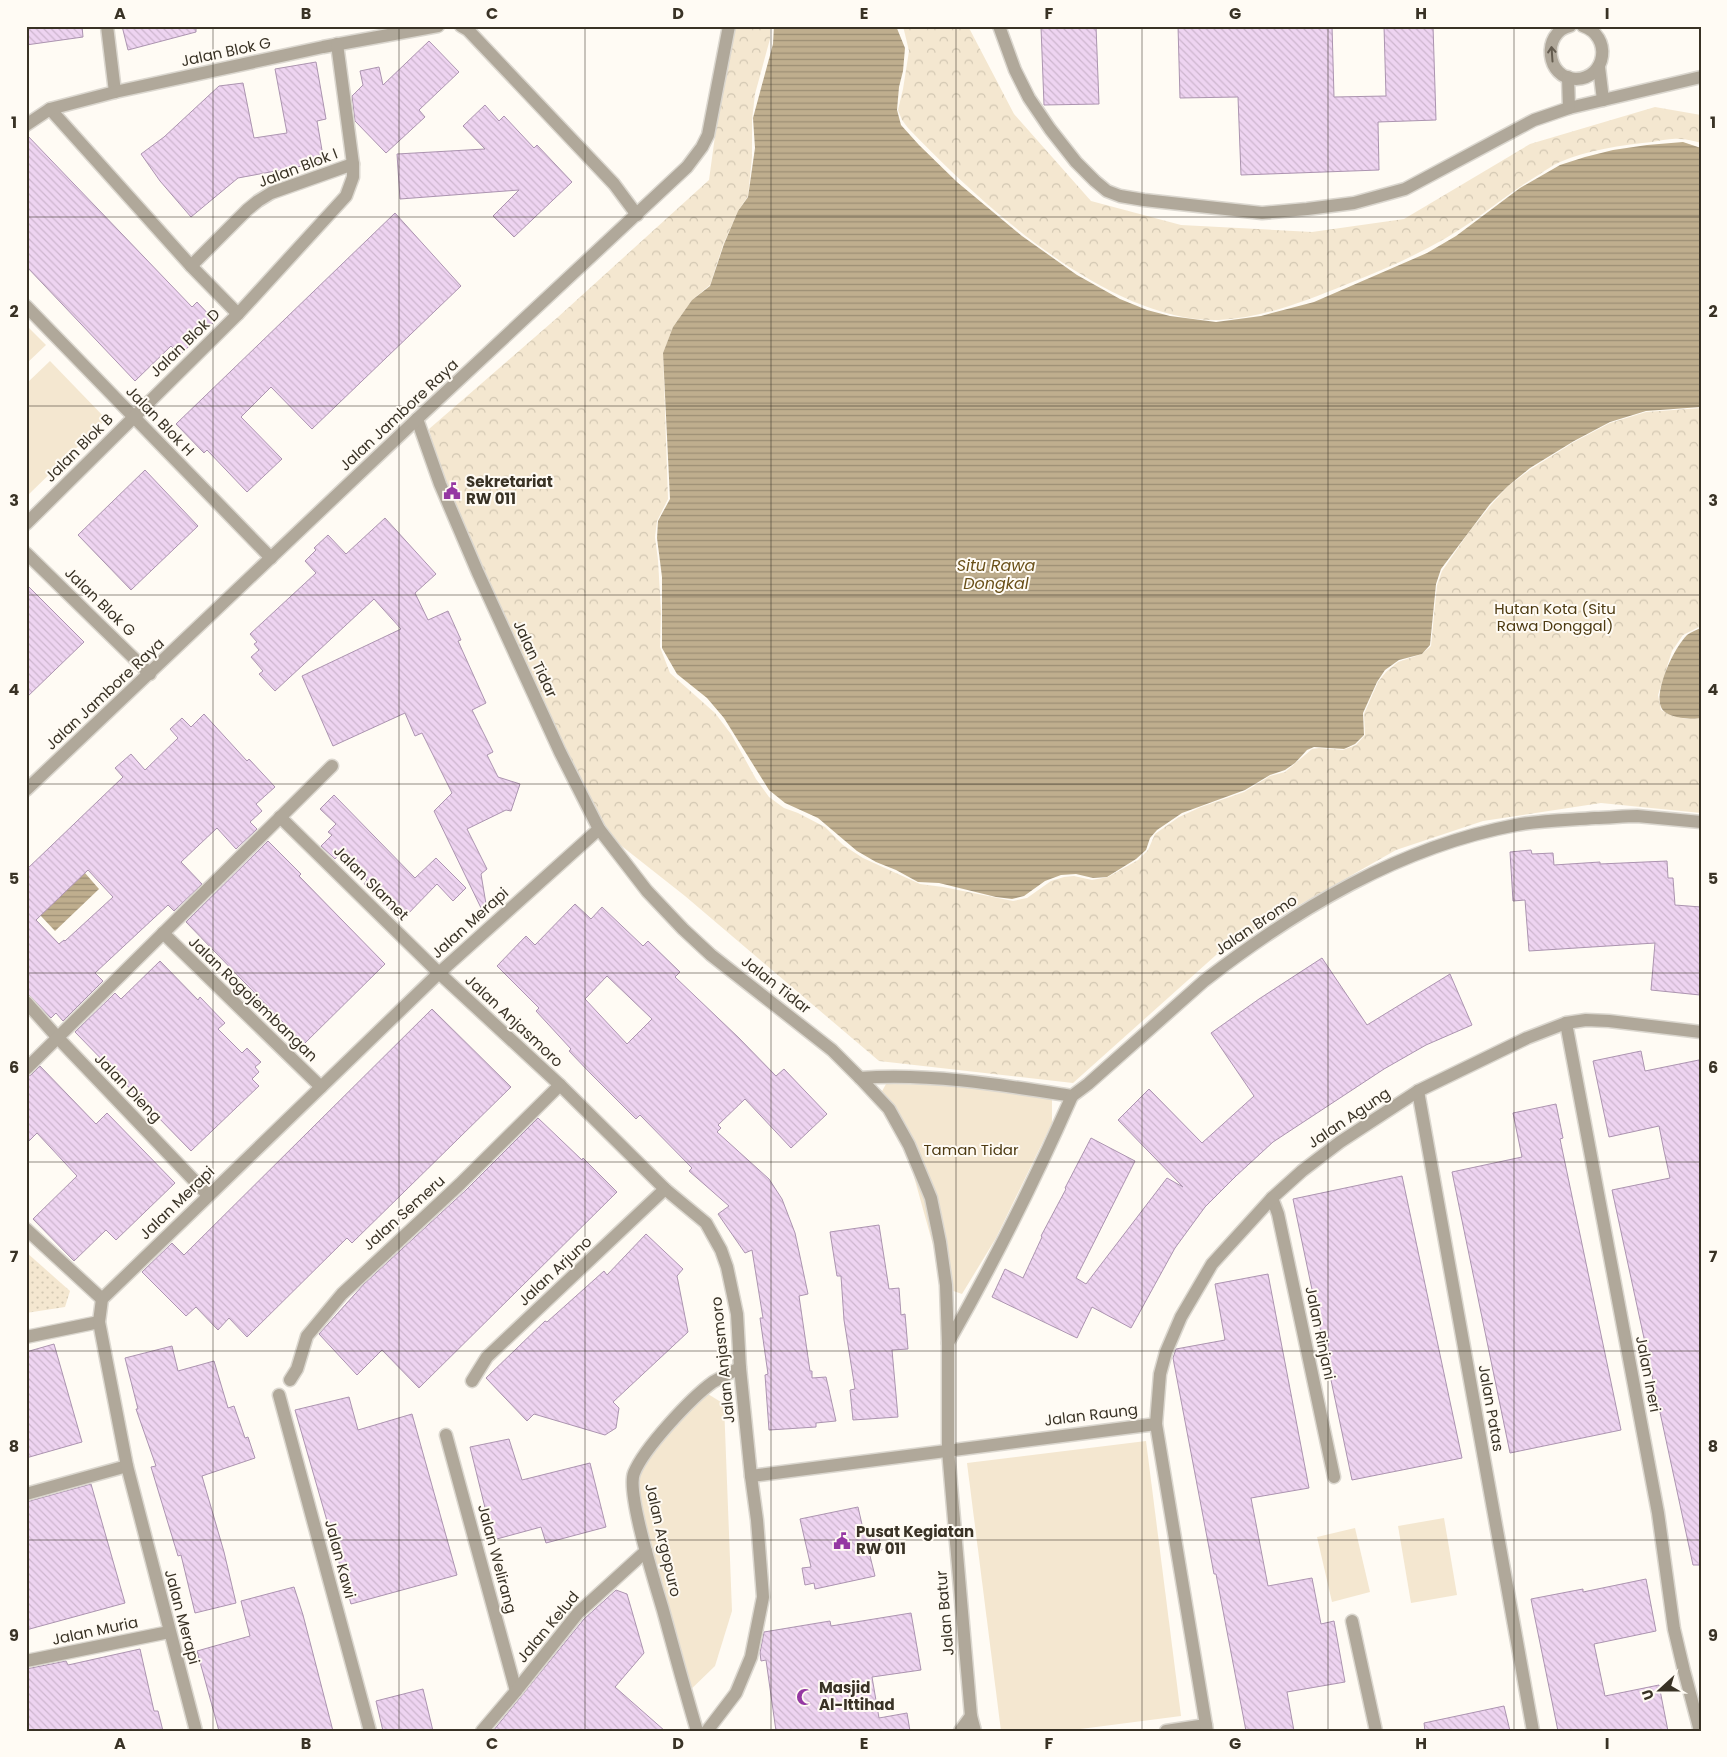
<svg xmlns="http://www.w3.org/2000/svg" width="1727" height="1757" font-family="Poppins,sans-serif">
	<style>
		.grass { fill: url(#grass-dots) }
		.forest { fill: url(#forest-crowns) }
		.green { fill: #f4e7d0 }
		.water { fill: url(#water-rules) }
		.building { fill: url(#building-back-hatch); stroke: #ac94b0; fill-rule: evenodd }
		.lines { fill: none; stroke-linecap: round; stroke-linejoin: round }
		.minor-casing { stroke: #dbd7cf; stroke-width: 15 }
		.tertiary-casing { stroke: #dbd7cf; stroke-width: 15 }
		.minor { stroke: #b0a89a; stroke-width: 12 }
		.tertiary { stroke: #b0a89a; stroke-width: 12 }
		.oneway { stroke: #635b4e }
		.grid { fill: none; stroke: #393225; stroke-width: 1; stroke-opacity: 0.55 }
		.labels { text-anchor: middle; stroke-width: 4; stroke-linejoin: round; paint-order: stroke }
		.street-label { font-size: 15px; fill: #393225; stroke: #fffbf4 }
		.poi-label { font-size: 15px; font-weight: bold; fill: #393225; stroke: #fffbf4; text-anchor: start }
		.park-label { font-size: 15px; fill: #4d3a11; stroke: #fffbf4 }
		.water-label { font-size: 16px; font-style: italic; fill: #6a5019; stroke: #fffbf4 }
		.neatline { fill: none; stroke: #393225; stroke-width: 2 }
		.grid-label { font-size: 16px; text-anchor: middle; font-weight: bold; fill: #393225 }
	</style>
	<defs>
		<pattern id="grass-dots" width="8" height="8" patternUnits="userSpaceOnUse" patternTransform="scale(1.25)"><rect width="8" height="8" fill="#f4e7d0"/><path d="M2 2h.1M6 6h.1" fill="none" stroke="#d2c7b2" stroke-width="1.8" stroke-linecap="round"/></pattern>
		<pattern id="forest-crowns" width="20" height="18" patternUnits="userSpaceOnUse" patternTransform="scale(1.25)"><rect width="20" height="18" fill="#f4e7d0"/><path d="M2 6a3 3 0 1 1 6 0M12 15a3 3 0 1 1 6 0" fill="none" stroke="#d2c7b2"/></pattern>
		<pattern id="water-rules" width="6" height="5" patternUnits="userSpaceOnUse" patternTransform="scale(1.25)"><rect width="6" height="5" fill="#bfae8e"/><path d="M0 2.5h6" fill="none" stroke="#9c8e74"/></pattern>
		<pattern id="building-back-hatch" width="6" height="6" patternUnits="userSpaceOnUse" patternTransform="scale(1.25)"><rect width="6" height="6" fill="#eed4f1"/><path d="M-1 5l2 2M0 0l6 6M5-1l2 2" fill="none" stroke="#cdb6ce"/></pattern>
	</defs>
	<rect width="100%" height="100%" fill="#fffbf4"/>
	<path class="grass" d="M26,1252L70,1291L65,1307L26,1313Z"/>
	<g class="forest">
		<path d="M730,26H770V39L755,94L752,120V157L748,196L738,211L723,245L710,285L692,300L673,327L663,353L668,499L657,521L655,537L658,560L661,612L660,647L670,673L715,713L731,734L756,779L769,797L784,808L798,813L825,827L843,845L863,858L920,884L943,887L1013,901L1027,898L1051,881L1064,877L1074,876L1092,880L1108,877L1138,860L1148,850L1155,834L1179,817L1201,807L1244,792L1270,776L1285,772L1312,749L1319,748L1343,750L1356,745L1365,735L1364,714L1378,682L1386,672L1398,662L1422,654L1431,646L1437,585L1442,571L1469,532L1491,505L1508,486L1531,469L1574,442L1610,423L1646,412L1701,408V626L1683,635L1672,651L1658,695L1661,710C1674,717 1686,721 1701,718V813L1601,803L1483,821L1396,850L1225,947L1073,1083L879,1061L685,896L600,829L537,715L458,543L429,429L558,317L709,180Z"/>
		<path d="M903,26H968L1014,114L1091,201L1181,225L1312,232L1404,219L1530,144L1655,107L1701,115V143C1694,141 1686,139 1679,139C1670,138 1660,141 1652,142C1621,145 1588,150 1560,162C1553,165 1546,170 1540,174C1518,187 1498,203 1477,218C1436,247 1391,267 1345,285C1305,301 1263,318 1219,320C1109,323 981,204 908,128L902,120L898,110L903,89L909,51Z"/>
	</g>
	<g class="green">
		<path d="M26,325L46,345L26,364Z"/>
		<path d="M50,361L106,419L26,497V384Z"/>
		<path d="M886,1084L963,1085L1052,1099V1123L996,1238L962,1294L945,1288L899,1123L881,1093Z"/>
		<path d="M700,1389L724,1404L732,1611L715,1666L684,1696L626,1474L653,1440Z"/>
		<path d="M1146,1441L1181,1716L1065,1731H1001L967,1463Z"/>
		<path d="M1444,1518L1457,1595L1411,1603L1398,1526Z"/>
		<path d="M1355,1528L1370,1592L1332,1602L1317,1537Z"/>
	</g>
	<g class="water">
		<path d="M774,26H896L905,48L903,71L899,87L897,110L901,125L919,145L957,182L1022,236L1077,275L1120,299L1147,310L1170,316L1216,322L1261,316L1314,302L1427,253L1456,236L1520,188L1560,165L1585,157L1613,150L1647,145L1683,142L1701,148V407L1646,411L1610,422L1574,441L1530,468L1508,486L1490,504L1441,569L1436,584L1430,645L1422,654L1399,660L1385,670L1377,682L1363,713L1364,735L1355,744L1344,749L1314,747L1307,750L1295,763L1285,770L1270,775L1245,790L1182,813L1157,830L1150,838L1146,850L1136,859L1107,877L1093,878L1076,874L1061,875L1045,881L1024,896L1012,899L996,897L939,883L918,882L896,870L876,862L857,851L818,818L785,803L769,790L724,718L707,698L677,674L662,648V577L657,538L658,521L670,499L663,353L673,327L692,300L710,286L724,244L738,211L748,197L755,148L753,118L773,44Z"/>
		<path d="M1701,628V718C1691,720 1665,718 1661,707C1654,690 1674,648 1687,635C1691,632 1696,630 1701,628Z"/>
		<path d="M85,873L99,889L55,931L40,915Z"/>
	</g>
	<g class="building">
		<path d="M26,26H82L83,37L26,45Z"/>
		<path d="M122,26H196V32L128,50Z"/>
		<path d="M1059,26H1096L1099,104L1044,105L1041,27Z"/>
		<path d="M1178,26H1332L1334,97L1386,96L1384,26H1433L1436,120L1378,122L1379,170L1241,175L1238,97L1180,98Z"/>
		<path d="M429,41L459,72L419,110L425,117L386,153L355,121L352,96L363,85L360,71L379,67L383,85Z"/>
		<path d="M316,62L326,119L317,121L324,162L238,178L191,217L160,181L141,154L164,137L219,86L243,83L254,138L287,133L275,69Z"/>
		<path d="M485,105L499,121L504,116L534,148L537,145L572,182L514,237L493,216L519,190L400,199L397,154L485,149L463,126Z"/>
		<path d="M26,134L192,307L197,302L215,321L180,355L171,346L135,381L26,266Z"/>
		<path d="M395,213L461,286L312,429L271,387L241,417L282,459L247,492L207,450L204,453L176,424Z"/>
		<path d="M145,470L198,526L131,590L78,535Z"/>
		<path d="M385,518L436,574L415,593L428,620L448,611L461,640L458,641L486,703L472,710L493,752L487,755L498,777L520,784L511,811L506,810L467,829L487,869L481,874L487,910L483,912L434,811L452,793L422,733L415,736L405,713L333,746L302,676L401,629L374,599L275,691L259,674L263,671L251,657L259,650L254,644L257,642L250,634L316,573L305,561L316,550L314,548L328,535L346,554Z"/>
		<path d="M26,584L84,642L26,698Z"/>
		<path d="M204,714L247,761L249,759L275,787L256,804L262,811L250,822L257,829L236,849L217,828L181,862L202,884L174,911L168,905L95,973L103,981L63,1021L56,1013L51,1018L26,992V870L123,777L115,768L131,754L145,770L178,738L170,729L182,718L191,727ZM88,870L113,897L65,941L64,940L59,944L36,920Z"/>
		<path d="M334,795L415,878L436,858L466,888L453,901L437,884L401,921L364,884L367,880L340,853L335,859L321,846L332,835L328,832L336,824L320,809Z"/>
		<path d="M268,841L301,874L299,876L385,964L304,1044L186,922Z"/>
		<path d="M1531,850L1532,854L1553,853L1554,865L1600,862V864L1667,861L1668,878H1673L1675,905L1701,907L1700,995L1651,990L1655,943L1529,951L1525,900L1513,901L1510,852Z"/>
		<path d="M575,904L591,919L602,907L643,946L648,941L680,972L675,977L739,1038L776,1076L784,1069L827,1114L791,1148L745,1099L718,1125L721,1128L717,1132L769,1179L782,1199L795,1233L808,1294L799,1296L810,1371H812V1378L826,1377L836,1421L816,1423V1427L769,1430L765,1375L768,1374L760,1318H763L752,1250L745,1253L718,1214L729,1206L689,1171L692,1168L640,1115L636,1119L592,1075L569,1051L571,1049L536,1011L539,1008L497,966L526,936L535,945ZM607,976L652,1019L627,1044L585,999Z"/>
		<path d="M1322,958L1367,1025L1450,974L1472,1025L1426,1045L1384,1069L1273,1142L1236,1176L1205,1207L1175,1248L1131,1328L1092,1307L1077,1338L992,1297L1005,1269L1023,1278L1042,1237L1041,1236L1066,1189L1065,1188L1091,1138L1135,1161L1076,1278L1086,1284L1167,1178L1183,1187L1118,1120L1149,1089L1202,1143L1254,1096L1211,1033L1259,999Z"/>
		<path d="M160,961L198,1000L200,997L225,1023L218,1029L242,1053L247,1048L261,1062L255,1067L259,1072L252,1079L259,1086L191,1151L75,1032L115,993L121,999Z"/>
		<path d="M432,1009L511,1087L352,1243L347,1238L247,1337L229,1318L218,1330L196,1307L186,1316L142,1272L172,1243L184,1255Z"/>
		<path d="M1641,1051L1645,1071L1699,1060L1701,1068V1565H1693L1612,1190L1670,1178L1664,1151L1659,1126L1609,1137L1593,1061Z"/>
		<path d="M40,1066L96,1124L107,1113L175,1183L116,1240L106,1230L74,1261L33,1219L77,1176L37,1133L26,1144V1077L31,1075Z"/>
		<path d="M1556,1104L1563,1138L1560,1139L1621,1430L1510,1453L1452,1172L1522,1157L1513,1113Z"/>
		<path d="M538,1118L582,1160L583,1158L617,1192L419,1388L382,1350L357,1375L319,1334L364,1284L466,1190Z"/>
		<path d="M1402,1176L1462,1458L1352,1480L1293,1199Z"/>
		<path d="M879,1225L889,1289L899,1288L901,1315L905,1314L908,1349L892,1350L898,1417L853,1420L850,1390L855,1389L844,1320L841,1276H837L830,1232Z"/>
		<path d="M646,1234L683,1269L677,1276L688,1332L613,1402L619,1408L616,1428L605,1435L534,1414L527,1421L486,1378L545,1321L547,1322L604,1271L607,1275Z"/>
		<path d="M1268,1274L1309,1488L1251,1498L1268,1586L1312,1578L1321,1624L1334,1621L1345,1682L1287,1692L1294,1731H1246L1216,1574H1214L1173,1358L1176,1349L1225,1340L1215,1284Z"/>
		<path d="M54,1344L82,1442L26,1458V1352Z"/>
		<path d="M172,1346L178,1371L214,1361L228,1408L234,1406L245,1438L248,1437L255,1458L202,1476L224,1552L236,1603L195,1613L181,1555L178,1556L151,1467L156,1466L136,1409H138L125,1358Z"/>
		<path d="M349,1397L358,1430L412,1414L457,1575L351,1604L295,1410Z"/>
		<path d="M509,1439L522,1480L590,1463L606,1527L546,1543L541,1527L493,1540L470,1447Z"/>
		<path d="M91,1484L125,1603L26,1630V1502Z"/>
		<path d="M858,1507L864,1533L877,1530L882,1550L869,1552L875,1576L815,1589L814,1583L805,1585L802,1568L811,1567L800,1519Z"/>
		<path d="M1646,1579L1656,1631L1594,1644L1605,1696L1659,1685L1668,1731H1558L1531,1599L1583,1589V1592Z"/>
		<path d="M294,1587L303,1615L333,1731H219L197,1651L250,1636L241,1601Z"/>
		<path d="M616,1590L627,1594L644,1653L615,1687L665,1731H493L584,1619Z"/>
		<path d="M911,1613L921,1670L872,1677L879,1718L907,1713L910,1731H776L766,1660L761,1661L760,1653L764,1632L830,1621L831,1626Z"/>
		<path d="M140,1649L154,1711H158L163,1731H26V1669L66,1661L68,1665Z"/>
		<path d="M423,1689L433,1731H383L376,1701Z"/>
		<path d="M1504,1706L1510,1731H1425L1424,1723Z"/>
	</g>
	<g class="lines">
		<g class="minor-casing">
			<g id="minor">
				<path d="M107,26L115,92"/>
				<path d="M461,26L468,30L614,184L637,215"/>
				<path d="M999,26L1015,70L1029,98L1050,129L1076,162L1095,181L1107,191L1120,196L1144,200L1262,213L1307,209L1354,203L1405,189L1534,120L1569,108L1701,77"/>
				<path d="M1570,26C1541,33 1546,79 1576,79C1607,78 1612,36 1583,26"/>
				<path d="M1599,67L1603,100"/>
				<path d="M1568,77L1569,108"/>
				<path d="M50,109L191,266L238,314"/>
				<path d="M26,125L50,109L115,92L323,47L438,26"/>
				<path d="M191,266L247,210L258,201L271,193L353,164"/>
				<path d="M26,306L271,558"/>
				<path d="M417,419L440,484L478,573L560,752L599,829L647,891L683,929L711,955L832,1050L860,1078L889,1109L909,1145L931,1198L940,1242L946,1285L948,1343V1450L971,1716L975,1731"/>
				<path d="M26,524L238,314L346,196L353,177V164L337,44"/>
				<path d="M26,553L150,674"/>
				<path d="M280,817L439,973L560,1085L665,1189L706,1223L721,1250L727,1267L737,1314L740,1368L751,1476L757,1520L763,1597L751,1657L736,1693L707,1731"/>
				<path d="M163,933L321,1087"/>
				<path d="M26,1002L58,1038L208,1195"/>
				<path d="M1566,1023L1658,1513L1674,1629L1684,1671L1700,1731"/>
				<path d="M26,1069L332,766"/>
				<path d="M860,1078C932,1073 1002,1085 1072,1096L1088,1084L1204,981C1297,909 1399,847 1516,825C1542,820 1569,820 1595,818C1609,818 1623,816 1637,816C1658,818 1679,820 1701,822"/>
				<path d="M1418,1091L1533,1731"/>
				<path d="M1272,1198L1278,1214L1334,1477"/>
				<path d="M26,1229L102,1299"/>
				<path d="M26,1337L99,1322"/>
				<path d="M948,1343C994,1262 1035,1180 1072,1096"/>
				<path d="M290,1380L297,1369L307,1336L342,1294L460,1184L560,1085"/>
				<path d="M472,1381L487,1357L665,1189"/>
				<path d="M279,1395L370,1731"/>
				<path d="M446,1435L516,1691"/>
				<path d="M751,1476L1156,1424"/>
				<path d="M26,1494L127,1466"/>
				<path d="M1352,1621L1376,1731"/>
				<path d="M26,1661L169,1632"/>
				<path d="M196,1731L127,1466L99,1322L102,1299L439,973L599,829"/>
				<path d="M482,1731L516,1691L578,1613L646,1551"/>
				<path d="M697,1731C685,1691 674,1650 663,1610C656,1586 626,1493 634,1473C644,1448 691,1398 713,1382C722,1377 731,1372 740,1368"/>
				<path d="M960,1731L971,1716"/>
				<path d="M1166,1731L1206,1725"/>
				<path d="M1207,1731L1156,1424L1160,1374L1166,1352L1181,1317L1212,1264L1272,1198L1302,1171L1340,1142L1418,1091L1527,1038L1566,1023L1586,1020L1609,1021L1701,1032"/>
			</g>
		</g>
		<g class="tertiary-casing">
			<path id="tertiary" d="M26,790L417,419L687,167L702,147L708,135L729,26"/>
		</g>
		<use href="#minor" class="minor"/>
		<use href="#tertiary" class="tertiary"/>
	</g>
	<defs><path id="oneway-shaft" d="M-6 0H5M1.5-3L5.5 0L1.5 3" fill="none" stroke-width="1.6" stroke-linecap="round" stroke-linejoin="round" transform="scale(1.25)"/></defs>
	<use class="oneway" href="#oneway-shaft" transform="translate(1552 54) rotate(-94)"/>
	<path class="grid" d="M213,26V1731M399,26V1731M585,26V1731M771,26V1731M956,26V1731M1142,26V1731M1328,26V1731M1514,26V1731M26,217H1701M26,406H1701M26,595H1701M26,784H1701M26,973H1701M26,1162H1701M26,1351H1701M26,1540H1701"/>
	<defs>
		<g id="civic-bare" transform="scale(1.35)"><path d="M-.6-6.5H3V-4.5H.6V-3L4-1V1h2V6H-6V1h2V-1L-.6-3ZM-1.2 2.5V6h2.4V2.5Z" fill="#9538a2" stroke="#fffbf4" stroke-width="2.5" paint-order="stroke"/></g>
		<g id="mosque-bare" transform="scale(1.35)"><path d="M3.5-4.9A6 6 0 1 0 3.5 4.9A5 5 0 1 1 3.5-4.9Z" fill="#9538a2" stroke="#fffbf4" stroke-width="2.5" paint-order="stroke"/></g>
	</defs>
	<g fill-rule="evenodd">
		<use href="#civic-bare" x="452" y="491"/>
		<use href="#civic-bare" x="842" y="1541"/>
		<use href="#mosque-bare" x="805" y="1697"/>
	</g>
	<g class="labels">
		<g class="street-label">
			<text transform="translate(226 52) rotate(-12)" y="5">Jalan Blok G</text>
			<text transform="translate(298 168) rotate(-21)" y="5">Jalan Blok I</text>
			<text transform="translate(185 343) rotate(-44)" y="5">Jalan Blok D</text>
			<text transform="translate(399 415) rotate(-43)" y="5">Jalan Jambore Raya</text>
			<text transform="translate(160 421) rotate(46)" y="5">Jalan Blok H</text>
			<text transform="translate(79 448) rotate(-45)" y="5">Jalan Blok B</text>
			<text transform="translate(100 602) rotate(44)" y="5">Jalan Blok G</text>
			<text transform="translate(535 659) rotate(65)" y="5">Jalan Tidar</text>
			<text transform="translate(105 694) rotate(-43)" y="5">Jalan Jambore Raya</text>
			<text transform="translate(371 883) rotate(45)" y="5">Jalan Slamet</text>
			<text transform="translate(470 923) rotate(-42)" y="5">Jalan Merapi</text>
			<text transform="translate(1256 925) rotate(-34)" y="5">Jalan Bromo</text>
			<text transform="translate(776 985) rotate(38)" y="5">Jalan Tidar</text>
			<text transform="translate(253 999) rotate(44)" y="5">Jalan Rogojembangan</text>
			<text transform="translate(514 1021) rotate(43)" y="5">Jalan Anjasmoro</text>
			<text transform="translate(128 1088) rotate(46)" y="5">Jalan Dieng</text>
			<text transform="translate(1349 1118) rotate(-34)" y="5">Jalan Agung</text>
			<text transform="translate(177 1203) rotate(-44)" y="5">Jalan Merapi</text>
			<text transform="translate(404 1213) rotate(-42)" y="5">Jalan Semeru</text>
			<text transform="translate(555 1271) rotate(-43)" y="5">Jalan Arjuno</text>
			<text transform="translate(1320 1333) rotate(78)" y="5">Jalan Rinjani</text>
			<text transform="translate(723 1360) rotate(-96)" y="5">Jalan Anjasmoro</text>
			<text transform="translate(1648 1374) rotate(79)" y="5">Jalan Ineri</text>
			<text transform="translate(1491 1408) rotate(80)" y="5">Jalan Patas</text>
			<text transform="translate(1091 1415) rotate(-7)" y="5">Jalan Raung</text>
			<text transform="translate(663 1540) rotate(77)" y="5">Jalan Argopuro</text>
			<text transform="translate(340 1559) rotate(75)" y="5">Jalan Kawi</text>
			<text transform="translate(497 1559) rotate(75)" y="5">Jalan Welirang</text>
			<text transform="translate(945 1613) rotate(-95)" y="5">Jalan Batur</text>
			<text transform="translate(182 1617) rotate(75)" y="5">Jalan Merapi</text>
			<text transform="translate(548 1627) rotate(-50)" y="5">Jalan Kelud</text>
			<text transform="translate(95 1631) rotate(-12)" y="5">Jalan Muria</text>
		</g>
		<g class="poi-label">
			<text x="466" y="487">Sekretariat<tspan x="466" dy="17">RW 011</tspan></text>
			<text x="856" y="1537">Pusat Kegiatan<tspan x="856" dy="17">RW 011</tspan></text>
			<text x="819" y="1693">Masjid<tspan x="819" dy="17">Al-Ittihad</tspan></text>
		</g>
		<g class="park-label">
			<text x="1555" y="614">Hutan Kota (Situ<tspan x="1555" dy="17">Rawa Donggal)</tspan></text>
			<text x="971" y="1155">Taman Tidar</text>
		</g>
		<g class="water-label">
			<text x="996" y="571">Situ Rawa<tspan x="996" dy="18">Dongkal</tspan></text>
		</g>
	</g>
	<rect width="1727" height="1757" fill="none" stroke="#fffbf4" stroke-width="55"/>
	<g transform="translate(1660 1690) rotate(249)" stroke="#fffbf4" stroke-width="4" paint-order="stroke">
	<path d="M0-4L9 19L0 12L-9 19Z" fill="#393225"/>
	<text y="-8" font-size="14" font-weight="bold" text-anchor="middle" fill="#393225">U</text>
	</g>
	<rect x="28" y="28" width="1672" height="1702" class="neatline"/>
	<g class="grid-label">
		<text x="120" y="19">A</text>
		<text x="306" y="19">B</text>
		<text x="492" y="19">C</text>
		<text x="678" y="19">D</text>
		<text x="864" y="19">E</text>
		<text x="1049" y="19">F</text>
		<text x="1235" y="19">G</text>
		<text x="1421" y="19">H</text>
		<text x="1607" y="19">I</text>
		<text x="14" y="128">1</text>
		<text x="1713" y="128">1</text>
		<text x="14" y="317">2</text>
		<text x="1713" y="317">2</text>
		<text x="14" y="506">3</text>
		<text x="1713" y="506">3</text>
		<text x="14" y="695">4</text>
		<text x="1713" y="695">4</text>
		<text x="14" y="884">5</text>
		<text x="1713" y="884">5</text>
		<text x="14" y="1073">6</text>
		<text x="1713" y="1073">6</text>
		<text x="14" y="1262">7</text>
		<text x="1713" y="1262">7</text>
		<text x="14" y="1452">8</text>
		<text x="1713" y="1452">8</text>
		<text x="14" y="1641">9</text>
		<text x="1713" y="1641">9</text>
		<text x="120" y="1749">A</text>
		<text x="306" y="1749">B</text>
		<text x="492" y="1749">C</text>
		<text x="678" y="1749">D</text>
		<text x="864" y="1749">E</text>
		<text x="1049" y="1749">F</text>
		<text x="1235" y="1749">G</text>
		<text x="1421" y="1749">H</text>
		<text x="1607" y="1749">I</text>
	</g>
</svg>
